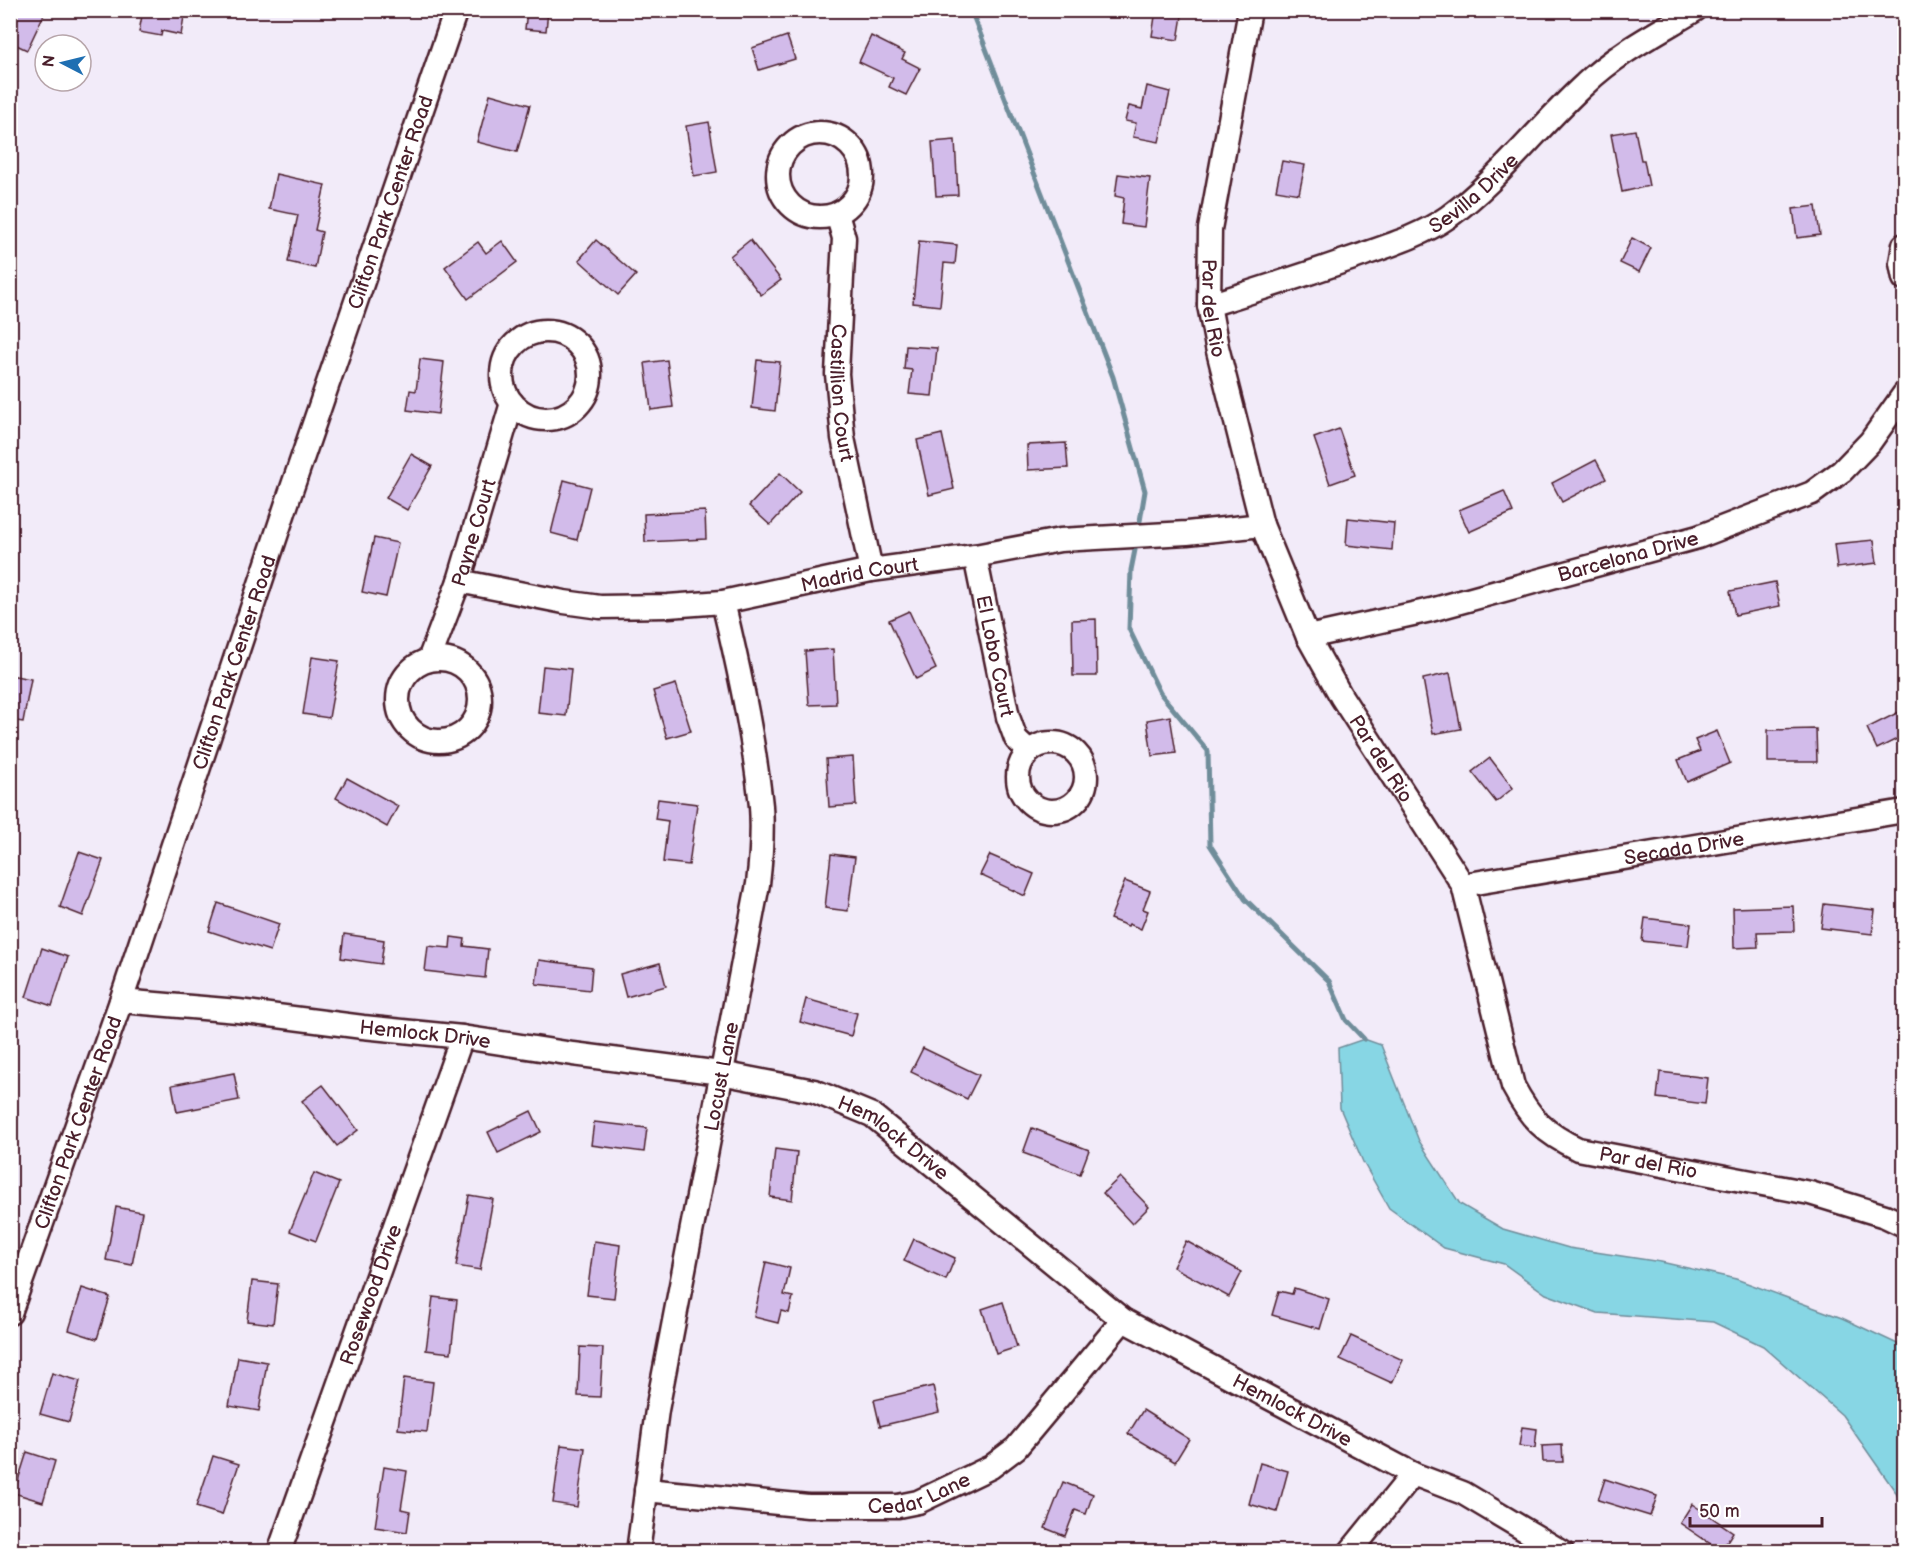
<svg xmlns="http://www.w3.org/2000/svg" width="1915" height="1562" font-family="'Balsamiq Sans',sans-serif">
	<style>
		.water { fill: #87d6e4; stroke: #6f8d9a; stroke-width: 1.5 }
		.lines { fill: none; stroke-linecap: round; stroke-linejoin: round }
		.stream { stroke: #6f8d9a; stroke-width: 5 }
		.building { fill: #d2bbea; stroke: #4a1f2b; stroke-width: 1.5 }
		.minor-casing { stroke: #4a1f2b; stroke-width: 27 }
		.minor { stroke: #fff; stroke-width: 22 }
		.labels { text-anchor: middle; stroke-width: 5; stroke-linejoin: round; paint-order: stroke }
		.street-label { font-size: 20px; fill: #4a1f2b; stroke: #fff }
	</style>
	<rect width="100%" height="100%" fill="#f2ebf9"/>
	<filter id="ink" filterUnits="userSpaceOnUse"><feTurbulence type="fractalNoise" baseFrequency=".0167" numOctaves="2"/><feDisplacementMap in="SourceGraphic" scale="12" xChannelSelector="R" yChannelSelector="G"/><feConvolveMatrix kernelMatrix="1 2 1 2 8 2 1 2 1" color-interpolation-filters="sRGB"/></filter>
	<g filter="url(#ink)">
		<path class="water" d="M1364,1039L1381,1045L1419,1141L1460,1204L1503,1229L1569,1248L1661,1262L1736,1279L1842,1318L1904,1347V1509L1895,1491L1842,1415L1763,1346L1713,1322L1598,1313L1546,1294L1504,1264L1444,1248L1389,1208L1363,1162L1340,1108L1338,1048Z"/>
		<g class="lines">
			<g class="stream">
				<path d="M971,10L1113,377L1145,491L1140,521"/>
				<path d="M1135,550L1131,570L1129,629L1160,693L1208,751L1210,845L1245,899L1329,981L1346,1020L1364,1039"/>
			</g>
		</g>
		<g class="building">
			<path d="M18,10H46L27,50L10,42V27Z"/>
			<path d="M143,10H185L181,35L162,31L161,36L139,32Z"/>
			<path d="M527,10H548L546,31L525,29Z"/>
			<path d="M1156,10H1183L1178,40L1152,36Z"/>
			<path d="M787,36L795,59L759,70L752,48Z"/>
			<path d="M871,36L905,53L902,59L920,68L906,95L889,87L893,78L859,62Z"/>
			<path d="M1147,86L1170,92L1159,142L1133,137L1136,123L1125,121L1129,106L1142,109Z"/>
			<path d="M490,94L530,105L517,152L477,142Z"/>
			<path d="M709,122L717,172L694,176L686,126Z"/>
			<path d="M1635,130L1641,160H1644L1649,186L1622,192L1611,134Z"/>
			<path d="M955,140L958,195L936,196L932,142Z"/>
			<path d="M1282,161L1305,165L1299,194L1276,190Z"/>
			<path d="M276,174L325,185L315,230L322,232L315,268L288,262L298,215L269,209Z"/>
			<path d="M1118,174L1150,178L1144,227L1121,224L1124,198L1115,196Z"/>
			<path d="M1816,206L1820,235L1797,238L1793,209Z"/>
			<path d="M1632,238L1651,248L1639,272L1620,263Z"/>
			<path d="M596,240L636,275L618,295L579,260Z"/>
			<path d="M750,240L781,280L761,295L730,256Z"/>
			<path d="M502,241L517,262L468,299L445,267L478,242L486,253Z"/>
			<path d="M919,241L957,245L955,264L944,263L940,306L913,303Z"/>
			<path d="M906,346L937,348L932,396L909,394L912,370L904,369Z"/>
			<path d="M420,359L444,362L438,414L407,410L410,390L416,391Z"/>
			<path d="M667,360L673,407L651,410L645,363Z"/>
			<path d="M757,360L780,362L775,411L752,408Z"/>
			<path d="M1339,429L1355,475L1330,484L1314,438Z"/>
			<path d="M942,434L954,489L929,495L917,440Z"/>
			<path d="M1066,443L1068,468L1028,470L1027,445Z"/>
			<path d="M411,454L432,466L407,510L386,498Z"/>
			<path d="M1596,460L1606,479L1562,502L1552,483Z"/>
			<path d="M780,473L800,492L770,525L749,506Z"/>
			<path d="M564,480L590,487L577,540L551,533Z"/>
			<path d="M1504,491L1513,512L1469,532L1459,510Z"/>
			<path d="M705,511L706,539L645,542L644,514Z"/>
			<path d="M1348,518L1394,523L1392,550L1346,545Z"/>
			<path d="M374,538L398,543L386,597L362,592Z"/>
			<path d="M1874,540L1877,563L1837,568L1834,544Z"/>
			<path d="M1775,582L1780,606L1735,615L1730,591Z"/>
			<path d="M909,611L936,669L916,679L889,620Z"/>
			<path d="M1096,619L1097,676H1073L1072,620Z"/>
			<path d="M833,649L836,704L809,705L805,651Z"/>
			<path d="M312,657L339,661L329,718L303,714Z"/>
			<path d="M543,666L571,669L566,716L538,713Z"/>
			<path d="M1450,673L1461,729L1433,734L1423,679Z"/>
			<path d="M10,675L31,679L23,722L10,720Z"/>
			<path d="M676,684L691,731L667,738L653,691Z"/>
			<path d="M1905,709V735L1877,749L1867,728Z"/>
			<path d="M1170,716L1176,753L1152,756L1147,720Z"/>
			<path d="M1816,729L1817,762H1768V730Z"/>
			<path d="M1717,731L1730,763L1687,782L1678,760L1700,751L1695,740Z"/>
			<path d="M853,757L856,805L829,807L826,759Z"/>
			<path d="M1490,758L1513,788L1496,802L1472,772Z"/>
			<path d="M347,778L398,806L387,827L336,798Z"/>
			<path d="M658,799L697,804L689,865L663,862L668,821L655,819Z"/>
			<path d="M79,852L103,860L83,916L60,907Z"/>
			<path d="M831,854L855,857L848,911L825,908Z"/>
			<path d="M990,855L1034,874L1025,896L980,875Z"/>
			<path d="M1125,881L1150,891L1143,909L1148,911L1141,929L1129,924L1128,926L1110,919Z"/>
			<path d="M218,903L279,924L270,951L209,931Z"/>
			<path d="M1824,904L1875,910L1872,934L1821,928Z"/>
			<path d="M1793,906L1794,931L1757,932L1758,947L1734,948L1733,908Z"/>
			<path d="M1645,918L1691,924L1688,946L1642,941Z"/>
			<path d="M344,934L384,940L381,964L341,958Z"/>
			<path d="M451,937L465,939L464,946L488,949L485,978L425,971L428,946L450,948Z"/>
			<path d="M42,948L68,957L52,1006L26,997Z"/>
			<path d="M539,960L592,967L590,990L536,984Z"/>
			<path d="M660,963L666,986L626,997L620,974Z"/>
			<path d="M806,999L857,1013L851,1036L800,1022Z"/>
			<path d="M923,1048L979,1075L967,1099L911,1072Z"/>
			<path d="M1660,1072L1708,1078L1705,1104L1657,1098Z"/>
			<path d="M234,1073L239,1100L177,1112L172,1085Z"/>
			<path d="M323,1085L358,1130L337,1146L302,1101Z"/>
			<path d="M531,1111L541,1132L498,1153L488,1132Z"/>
			<path d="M594,1122L647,1128L644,1152L591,1145Z"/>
			<path d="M1032,1128L1089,1150L1080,1174L1023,1153Z"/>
			<path d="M775,1149L797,1152L792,1200L770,1197Z"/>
			<path d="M314,1173L339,1183L316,1241L290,1231Z"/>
			<path d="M1120,1177L1149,1207L1132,1224L1103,1193Z"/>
			<path d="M469,1195L493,1199L480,1270L456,1266Z"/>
			<path d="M116,1207L142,1212L132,1265L106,1260Z"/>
			<path d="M914,1239L955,1258L946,1280L904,1261Z"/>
			<path d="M594,1241L620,1245L614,1298L587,1295Z"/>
			<path d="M1186,1241L1242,1272L1229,1297L1173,1267Z"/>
			<path d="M766,1262L790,1268L784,1295L793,1297L789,1313L781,1311L778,1323L754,1317Z"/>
			<path d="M252,1281L278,1284L273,1324L247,1321Z"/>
			<path d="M82,1288L110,1297L97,1339L69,1330Z"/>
			<path d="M1294,1288L1329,1299L1320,1329L1272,1315L1279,1291L1292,1294Z"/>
			<path d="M433,1297L457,1300L451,1353L426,1350Z"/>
			<path d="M1003,1302L1017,1347L996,1354L982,1309Z"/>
			<path d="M1351,1336L1403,1360L1392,1383L1340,1359Z"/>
			<path d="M580,1347L603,1348L600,1397L578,1396Z"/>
			<path d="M238,1357L267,1362L259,1411L229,1406Z"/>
			<path d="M52,1373L80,1381L69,1422L40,1414Z"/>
			<path d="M404,1378L433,1382L427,1432L398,1429Z"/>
			<path d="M933,1386L939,1412L880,1426L874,1400Z"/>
			<path d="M1143,1410L1189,1439L1175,1462L1128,1434Z"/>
			<path d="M1522,1427L1537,1429L1535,1448L1519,1446Z"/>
			<path d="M561,1445L585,1448L577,1507L553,1503Z"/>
			<path d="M1562,1445L1563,1462H1543L1542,1446Z"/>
			<path d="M27,1452L55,1461L43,1502L14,1493Z"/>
			<path d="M213,1456L239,1464L222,1515L196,1507Z"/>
			<path d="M1260,1463L1288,1471L1277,1512L1249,1504Z"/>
			<path d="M384,1467L407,1471L401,1509L410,1511L407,1532L375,1527Z"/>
			<path d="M1605,1479L1657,1496L1650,1516L1598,1500Z"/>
			<path d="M1063,1482L1093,1494L1086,1514L1075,1510L1065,1536L1045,1528Z"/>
			<path d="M1692,1504L1733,1532L1721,1551L1680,1523Z"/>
		</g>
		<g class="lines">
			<g class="minor-casing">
				<g id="minor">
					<path id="s1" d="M1250,10L1210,229L1209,305L1217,347L1262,525L1308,637L1341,696L1463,885L1513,1086C1530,1118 1544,1133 1578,1149L1810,1193L1885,1216L1904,1225"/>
					<circle cx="820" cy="175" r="42"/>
					<path id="s2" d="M837,214L844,238L837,374L843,438L871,570"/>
					<path d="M1904,245L1901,263L1904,278"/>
					<path id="s3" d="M1209,305C1258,290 1307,274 1356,257C1387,246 1421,236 1448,217C1499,180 1538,127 1585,84C1617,53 1657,33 1695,10"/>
					<circle cx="546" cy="375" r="44"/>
					<path id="s4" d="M975,556L1008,717L1016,739L1029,751"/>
					<path id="s5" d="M459,581L564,602L600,607L668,606L723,602L871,570L975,556L1060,540L1187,533L1262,525"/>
					<path id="s6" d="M1308,637L1431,610L1698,537L1812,493L1842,471L1870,442L1904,394"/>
					<circle cx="439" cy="700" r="41"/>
					<path id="s7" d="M429,660L459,581L512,403"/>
					<circle cx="1052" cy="777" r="34"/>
					<path id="s8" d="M1463,885L1904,811"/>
					<path id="s9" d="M121,1001L238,1011L363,1027L462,1037L573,1054L721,1073L814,1091L872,1115L1123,1320L1413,1474L1463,1493L1562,1552"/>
					<path id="s10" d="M10,1313L121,1001L290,494L456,10"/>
					<path id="s11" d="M646,1490L808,1506H898L918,1502L991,1467L1016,1448L1123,1320"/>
					<path id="s12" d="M279,1552L462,1037"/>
					<path id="s13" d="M638,1552L657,1410L758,884C761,858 763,832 761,806C754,738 739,668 723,602"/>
					<path d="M1350,1552L1413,1474"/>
				</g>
			</g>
			<use href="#minor" class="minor"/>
		</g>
	</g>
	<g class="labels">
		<g class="street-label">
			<text dy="7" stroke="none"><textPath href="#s3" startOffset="290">Sevilla Drive</textPath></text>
			<text dy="7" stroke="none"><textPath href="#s10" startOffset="1174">Clifton Park Center Road</textPath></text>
			<text dy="7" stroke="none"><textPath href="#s1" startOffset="302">Par del Rio</textPath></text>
			<text dy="7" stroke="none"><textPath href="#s2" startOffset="180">Castillion Court</textPath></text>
			<text dy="7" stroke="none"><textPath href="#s7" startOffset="135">Payne Court</textPath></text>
			<text dy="7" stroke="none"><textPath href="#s6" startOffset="330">Barcelona Drive</textPath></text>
			<text dy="7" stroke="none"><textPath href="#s5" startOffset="406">Madrid Court</textPath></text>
			<text dy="7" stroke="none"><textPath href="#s4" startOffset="102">El Lobo Court</textPath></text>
			<text dy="7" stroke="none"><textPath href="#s10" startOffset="688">Clifton Park Center Road</textPath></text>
			<text dy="7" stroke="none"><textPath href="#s1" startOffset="788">Par del Rio</textPath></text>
			<text dy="7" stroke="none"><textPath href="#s8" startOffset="224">Secada Drive</textPath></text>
			<text dy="7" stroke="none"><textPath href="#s9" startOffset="306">Hemlock Drive</textPath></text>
			<text dy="7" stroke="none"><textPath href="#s13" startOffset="483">Locust Lane</textPath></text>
			<text dy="7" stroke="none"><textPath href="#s10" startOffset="202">Clifton Park Center Road</textPath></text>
			<text dy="7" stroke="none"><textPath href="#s9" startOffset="792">Hemlock Drive</textPath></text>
			<text dy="7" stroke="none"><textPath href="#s1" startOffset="1310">Par del Rio</textPath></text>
			<text dy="7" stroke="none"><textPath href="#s12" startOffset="273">Rosewood Drive</textPath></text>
			<text dy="7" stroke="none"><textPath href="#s9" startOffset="1278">Hemlock Drive</textPath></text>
			<text dy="7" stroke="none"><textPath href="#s11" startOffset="276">Cedar Lane</textPath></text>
		</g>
	</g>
	<rect width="1915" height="1562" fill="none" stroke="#fff" stroke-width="36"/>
	<rect x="18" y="18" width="1879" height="1526" fill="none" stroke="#4a1f2b" stroke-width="2" filter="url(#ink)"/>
	<g transform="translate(63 63) rotate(277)"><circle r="28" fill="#ffffff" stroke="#b7a5aa" stroke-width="1.5"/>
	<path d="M0-4.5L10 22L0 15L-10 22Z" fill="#1f6fb2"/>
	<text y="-9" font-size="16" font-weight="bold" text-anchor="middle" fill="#4a1f2b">N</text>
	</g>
	<path d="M1690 1517v9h132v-9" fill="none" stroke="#4a1f2b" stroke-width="3"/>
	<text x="1699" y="1517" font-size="18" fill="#4a1f2b" stroke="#ffffff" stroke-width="4.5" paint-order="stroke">50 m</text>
</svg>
